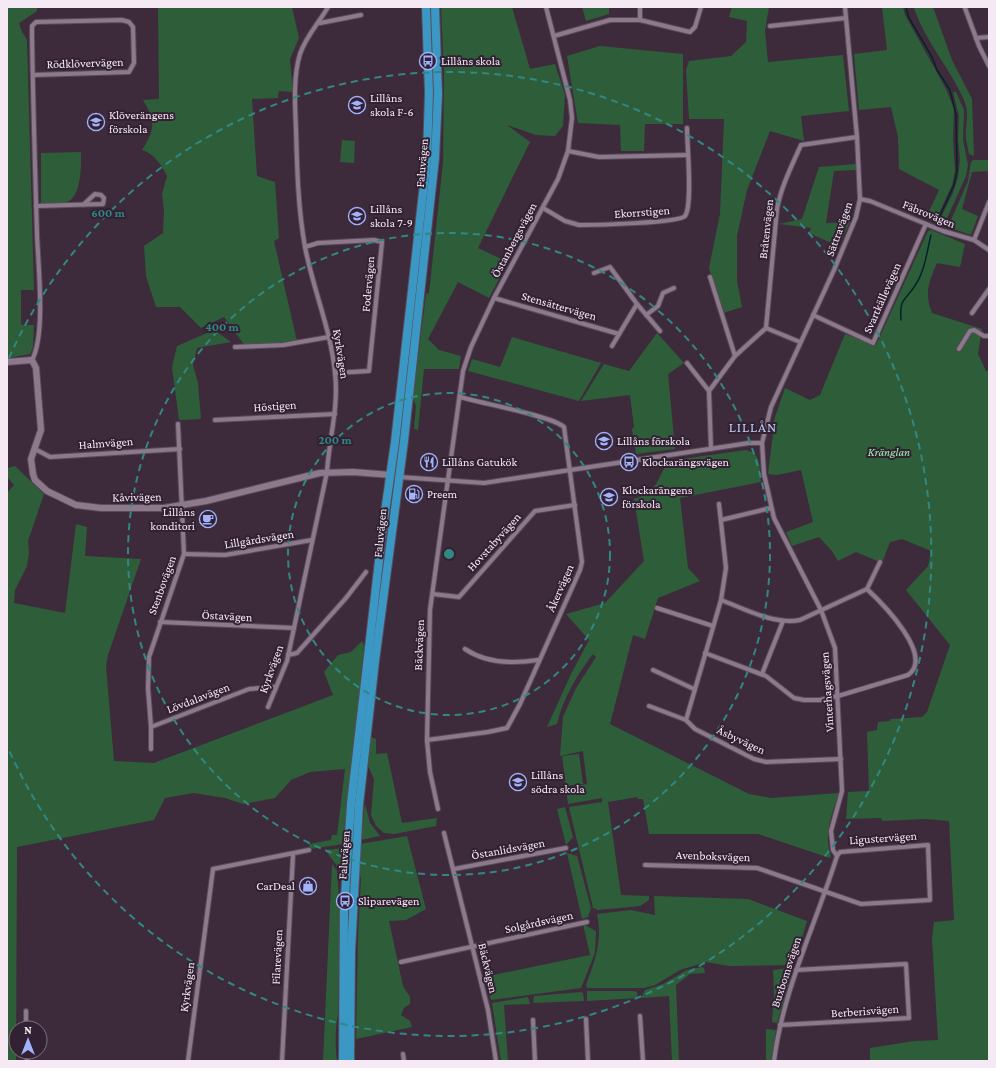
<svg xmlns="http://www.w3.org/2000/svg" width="996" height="1068" font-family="'Crimson Pro',serif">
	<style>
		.green { fill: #2d5e39 }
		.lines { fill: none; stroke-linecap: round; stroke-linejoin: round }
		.stream { stroke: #032528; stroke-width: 1.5 }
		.street-casing { stroke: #5a4b59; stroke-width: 6 }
		.secondary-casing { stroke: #5a4b59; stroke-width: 8 }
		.highway-casing { stroke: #5a4b59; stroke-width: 10 }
		.street { stroke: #8d798c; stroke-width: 4 }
		.secondary { stroke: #8d798c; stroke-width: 6 }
		.highway { stroke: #3b97c3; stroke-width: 8 }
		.ring { fill: none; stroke: #328782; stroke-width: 2; stroke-dasharray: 7 5 }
		.labels { text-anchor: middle; stroke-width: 4; stroke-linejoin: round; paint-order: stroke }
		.poi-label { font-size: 12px; fill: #f5e9f4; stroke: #322132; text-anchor: start }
		.street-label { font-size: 12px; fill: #f5e9f4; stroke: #322132 }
		.park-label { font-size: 12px; font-style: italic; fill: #9cf1ac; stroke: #322132 }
		.quarter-label { font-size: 14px; letter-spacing: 1px; fill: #c1ccf6; stroke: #322132 }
		.centre { fill: #328782; stroke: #322132; stroke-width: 2 }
		.ring-label { font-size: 12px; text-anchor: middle; font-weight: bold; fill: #328782; stroke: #322132; stroke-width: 4; stroke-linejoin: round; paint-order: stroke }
	</style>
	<rect width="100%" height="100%" fill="#3d2b3c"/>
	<g class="green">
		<path d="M7,7H37V11L19,23L22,32L27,40L34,290H21V325H34L33,347L30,354L7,358Z"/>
		<path d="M158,7H292L299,38L290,59L293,92L279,91L278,98L252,99L257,176L275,182L279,238L274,241L297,341L245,346L224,317L201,328L180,307H156L146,276L144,246L163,233L164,210L162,194L167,176C161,165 155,154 142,150C155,130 156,121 143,100L159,99Z"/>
		<path d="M441,7H512L530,69L555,64L565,95L563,126L555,136L536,135L507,125L530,142L478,248L508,262L489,298L458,282L428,339L439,350L461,356L459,369H424L418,430L414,429L416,406L413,397L426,294L429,293L443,163L444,75Z"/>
		<path d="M582,7H609V14L586,21Z"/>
		<path d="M732,7H769L765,31L768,62L843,55L849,111L801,116L804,141L770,131L747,190L737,236V281L742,307L723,313L709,268L720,214L724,119H689L686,70L689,61L731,56L746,42L747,21L729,17Z"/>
		<path d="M882,7H903L905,15L946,89L954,109L953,139L955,171L952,185L935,222L926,218L939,190L899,169L898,137L891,107L859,110L854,54L887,50Z"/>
		<path d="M920,7H933L952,60L972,99L974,156L969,154C968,149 967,144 966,139C965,125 970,113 964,100C950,68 925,41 914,8Z"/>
		<path d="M600,46L683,54V124H645L644,151H621L620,125L578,123L567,56Z"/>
		<path d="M953,92H956L964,110L963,140L968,165L966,176L944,225L938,223L953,193L958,177L960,160L958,139L959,116Z"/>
		<path d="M342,140L355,141L354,163L340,162Z"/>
		<path d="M81,152C81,165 82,196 67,202C60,205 48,203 41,203V153Z"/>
		<path d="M973,160H989V171L972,172L962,209L978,216L971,235L948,227L968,181L971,162Z"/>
		<path d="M856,164V170L834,171L826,223L850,222L838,246L809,233L811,228L779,224L802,219L819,167Z"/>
		<path d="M931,230L965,244L960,267L937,263C929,281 924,293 932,313L982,329L978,354L986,371H989V1061H870V1048L914,1041L938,1040L932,939L934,922L954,920L949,821L926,819L882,821L881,818L846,819L848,792L869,791L867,732L877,730L878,722L890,721L891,719L922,717L927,712L950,645L906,590L928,566L931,551L902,539L890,542L882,563L856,552L838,561L832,551L819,537L792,546L786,532L813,522L801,470L777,475L768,474L773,434L772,426L785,388L810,400L820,395L845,334L876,345L928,231Z"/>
		<path d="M214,330L231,342L197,348L193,365L198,383L201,419L179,420L172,367L177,346Z"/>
		<path d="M657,333L684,363L668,374L675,449L636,454L632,429L634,427L630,395L581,401L604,364L629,371Z"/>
		<path d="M512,337L601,363L579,401L468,371L472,359L500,367Z"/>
		<path d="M746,450C762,453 759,468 761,482L680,498L688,568L700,581L658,598L645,639L633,635L610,724L749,794L771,798L839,793C832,814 823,834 831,856L830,858L758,834H649L643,799H638L637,797L608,802L621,895L649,896V900L640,906L598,910L593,908L569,807L602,802V798L568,804L566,788L587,784L583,751L560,756L563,717L576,688L596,657L593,654C577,675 563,698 557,724L547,727L571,674L589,640L566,614L605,603L644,561L634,499L648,494L656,484L668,461Z"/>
		<path d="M15,466L44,494L28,541L29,553L27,566L15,590L14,603L65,613L76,524L87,527L85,556L141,559L108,655L106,666L114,761L154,763L333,695L324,672L338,655L351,652L362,641L364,646L344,844L310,849L309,844L331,840L332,835H337L345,769L310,772L291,780L275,798L243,804L225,798L194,793L165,798L154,820L17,847L16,1061H7V493L14,485L7,477L8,468Z"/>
		<path d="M371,737L376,739V754L387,753L402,823L437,818L436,826L394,834L384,833L376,826L371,815L374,779L368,766Z"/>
		<path d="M579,754L583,784L566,786L562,756Z"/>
		<path d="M365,804L370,823L380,836L361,840Z"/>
		<path d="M565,807L573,837L566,845L557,809Z"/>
		<path d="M407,836L426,909L406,920L389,921L403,986L410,997V1004L404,1008L401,1015L410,1021L412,1027L356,1039L358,936L361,877L358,876L360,844Z"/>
		<path d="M344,848L342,873H340L338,867L325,850Z"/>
		<path d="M567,853L577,856L591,908L588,917L582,919Z"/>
		<path d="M332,864L337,871L340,913L338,1014C335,1030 335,1045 337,1061H323Z"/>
		<path d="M654,896L748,899L807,921L794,965L729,966L706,962L680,970L655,985L644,988H587L586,985C595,961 603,940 597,914L631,910L655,915Z"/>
		<path d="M583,924L596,931L595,953L581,988L491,1000L484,977L590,955Z"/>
		<path d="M702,967L704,968L705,973L690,974L676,985L679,1061H672L669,996L641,998L645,990L663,984L687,970Z"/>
		<path d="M788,968L793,970L777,1023L772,1022L774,997L773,970Z"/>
		<path d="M587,991H634L637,992L638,998L587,1001Z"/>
		<path d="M581,992L583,993L584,1001L533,1003L534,996Z"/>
		<path d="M528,997L530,1004L504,1005L508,1061H501L492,1003Z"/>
		<path d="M766,1029L776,1030L771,1061H766Z"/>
	</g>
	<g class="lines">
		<g class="stream">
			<path d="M906,7L909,18L932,57L937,70L950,90L956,115L957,171L954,185L939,218"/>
			<path d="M901,320C899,297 906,301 916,284C925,270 927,251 931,235"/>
		</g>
		<g class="street-casing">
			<g id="street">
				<path d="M640,7V20"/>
				<path d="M965,8L979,46L989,66"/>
				<path d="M320,23L361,15"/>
				<path d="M770,26L846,18"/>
				<path d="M554,36L610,20H640L690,32L695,27L701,7"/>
				<path d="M976,38L989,37"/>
				<path d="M568,151L599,157L688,155"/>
				<path d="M860,199L870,201L943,231L974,240L989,250"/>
				<path d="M36,206L103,204L104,198L101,195L95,194L83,205"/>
				<path d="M543,208L565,221L579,225C593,225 680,223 685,216C693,206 687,144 687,128"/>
				<path d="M974,240L989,202"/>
				<path d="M305,247L318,243L374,240L382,242L369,371L335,373"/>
				<path d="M594,273L610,267L637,304L660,331"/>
				<path d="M710,277L735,356"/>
				<path d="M494,298L619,334"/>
				<path d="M972,313L989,289"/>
				<path d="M646,315L658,306L663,293L674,288"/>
				<path d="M813,315L873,343L926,224"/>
				<path d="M766,328L800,342"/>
				<path d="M612,346L637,304"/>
				<path d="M235,347L283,345L329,337"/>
				<path d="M959,349L970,331L974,330L984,336H989"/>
				<path d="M32,360C46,334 38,265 37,234C35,168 33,102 32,36V26L36,22L122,20L129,22L133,27L134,63L129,72L33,75"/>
				<path d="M687,363L709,391"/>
				<path d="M215,420L335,414"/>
				<path d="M35,449L50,457L180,449"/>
				<path d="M711,449L709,391L735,356L766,328L777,209C781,187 792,165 801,145L857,137"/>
				<path d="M399,477L484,483L749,443H762"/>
				<path d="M719,504L726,568L721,600L686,720L695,729L754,759L766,762L841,759"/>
				<path d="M721,520L771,508"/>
				<path d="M184,554L225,555L312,540"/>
				<path d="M867,589L880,562"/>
				<path d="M433,594L459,597L535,511L575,505"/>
				<path d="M657,608L713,626"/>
				<path d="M160,622L294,628"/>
				<path d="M465,649C487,664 513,664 538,660"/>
				<path d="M705,653L766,676L794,698L804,700H820L838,696L908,675C935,656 882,603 867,589L800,620C774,625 745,609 721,600"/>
				<path d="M288,655L297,653L346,598L366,572"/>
				<path d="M653,670L694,689"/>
				<path d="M762,674L783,621"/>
				<path d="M649,706L686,720"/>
				<path d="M268,707L287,661L327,472C329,439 339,407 335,373C331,330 313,289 305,247C298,208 297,168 296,129C295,105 293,77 300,54C306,36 319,23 328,7"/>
				<path d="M151,727L148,688L149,657L184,554L178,424"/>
				<path d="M427,740L488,732L507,728L520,704L580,570L582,562L564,427C552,416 480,403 460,397"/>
				<path d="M151,749V727L249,689L275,687"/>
				<path d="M438,809L430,772L427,740L430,610L463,371L471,347L494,298L558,179L568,151L572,118L570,100L546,7"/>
				<path d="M444,833L488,1010L496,1061"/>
				<path d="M837,856L833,850L831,831L842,791L835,648L821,610L774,518L764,474L762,443L771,407L834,270L856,217L860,199L857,137L845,7"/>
				<path d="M645,865L757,868L861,904L930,900L928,845L840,852L837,856C816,924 783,989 774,1061"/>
				<path d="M454,869L566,848"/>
				<path d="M401,962L587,922"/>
				<path d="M640,1016L643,1061"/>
				<path d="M586,1019L588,1061"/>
				<path d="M533,1020L535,1061"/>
				<path d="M780,1025L909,1018L906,964L796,970"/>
				<path d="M26,1028V1011"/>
				<path d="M27,1052V1061"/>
				<path d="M403,1054L404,1061"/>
				<path d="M188,1061L213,869L309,850"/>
				<path d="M282,1061L293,855"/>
			</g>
		</g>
		<g class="secondary-casing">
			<path id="secondary" d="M7,362L32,360L36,368L41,430L31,459L33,474L35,480L47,491L76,505L101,508H164L206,501L320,473L353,472L391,475"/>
		</g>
		<g class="highway-casing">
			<g id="highway">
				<path d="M343,1061L344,912L351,804L383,526L395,442L427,157L429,93L426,7"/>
				<path d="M350,1061L351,951L359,805L375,661L404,441L435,158L438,94L435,7"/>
			</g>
		</g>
		<use href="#street" class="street"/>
		<use href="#secondary" class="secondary"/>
		<use href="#highway" class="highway"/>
	</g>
	<g class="ring">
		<circle cx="449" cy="554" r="161"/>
		<circle cx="449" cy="554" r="321"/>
		<path d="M9 358A482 482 0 1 1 9 750"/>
	</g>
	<defs>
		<g id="bus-ring" transform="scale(0.9)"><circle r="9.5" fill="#322132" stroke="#a1b3fd" stroke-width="1.5"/><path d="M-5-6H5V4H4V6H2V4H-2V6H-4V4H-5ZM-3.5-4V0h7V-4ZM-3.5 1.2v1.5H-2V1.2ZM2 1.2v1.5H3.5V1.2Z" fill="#a1b3fd"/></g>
		<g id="school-ring" transform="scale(0.9)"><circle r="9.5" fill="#322132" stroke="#a1b3fd" stroke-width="1.5"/><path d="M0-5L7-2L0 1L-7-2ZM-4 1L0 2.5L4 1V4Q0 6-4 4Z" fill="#a1b3fd"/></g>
		<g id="restaurant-ring" transform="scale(0.9)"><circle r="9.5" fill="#322132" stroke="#a1b3fd" stroke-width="1.5"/><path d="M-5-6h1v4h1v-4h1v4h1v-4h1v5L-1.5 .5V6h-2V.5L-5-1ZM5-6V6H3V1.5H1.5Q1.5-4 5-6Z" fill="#a1b3fd"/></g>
		<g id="fuel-ring" transform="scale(0.9)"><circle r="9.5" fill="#322132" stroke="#a1b3fd" stroke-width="1.5"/><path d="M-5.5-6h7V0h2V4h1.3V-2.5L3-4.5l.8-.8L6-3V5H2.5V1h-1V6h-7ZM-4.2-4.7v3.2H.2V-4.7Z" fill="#a1b3fd"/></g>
		<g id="cafe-ring" transform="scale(0.9)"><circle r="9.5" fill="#322132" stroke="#a1b3fd" stroke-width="1.5"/><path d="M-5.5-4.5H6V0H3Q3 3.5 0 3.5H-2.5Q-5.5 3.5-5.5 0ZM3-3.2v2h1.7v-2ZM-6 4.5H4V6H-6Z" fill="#a1b3fd"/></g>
		<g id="shop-ring" transform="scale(0.9)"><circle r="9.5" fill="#322132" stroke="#a1b3fd" stroke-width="1.5"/><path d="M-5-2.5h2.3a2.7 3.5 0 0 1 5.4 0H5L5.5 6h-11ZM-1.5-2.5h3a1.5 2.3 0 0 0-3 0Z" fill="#a1b3fd"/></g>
	</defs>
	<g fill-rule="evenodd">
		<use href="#bus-ring" x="428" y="61"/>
		<use href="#school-ring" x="357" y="105"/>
		<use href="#school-ring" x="96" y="122"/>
		<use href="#school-ring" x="357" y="216"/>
		<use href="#school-ring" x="604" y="441"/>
		<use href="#restaurant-ring" x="429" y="462"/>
		<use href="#bus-ring" x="629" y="462"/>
		<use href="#fuel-ring" x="414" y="494"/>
		<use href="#school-ring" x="609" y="497"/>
		<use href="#cafe-ring" x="208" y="519"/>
		<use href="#school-ring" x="518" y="782"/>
		<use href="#shop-ring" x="308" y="886"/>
		<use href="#bus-ring" x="345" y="901"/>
	</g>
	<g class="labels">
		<g class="poi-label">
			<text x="441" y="65">Lillåns skola</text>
			<text x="370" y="102">Lillåns<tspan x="370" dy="14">skola F-6</tspan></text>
			<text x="109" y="119">Klöverängens<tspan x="109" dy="14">förskola</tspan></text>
			<text x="370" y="213">Lillåns<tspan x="370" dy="14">skola 7-9</tspan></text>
			<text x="617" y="445">Lillåns förskola</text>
			<text x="442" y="466">Lillåns Gatukök</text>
			<text x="642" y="466">Klockarängsvägen</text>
			<text x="622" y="494">Klockarängens<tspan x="622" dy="14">förskola</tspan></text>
			<text x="427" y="498">Preem</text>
			<text x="195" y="516" text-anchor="end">Lillåns<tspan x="195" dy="14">konditori</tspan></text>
			<text x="531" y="779">Lillåns<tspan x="531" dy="14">södra skola</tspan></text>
			<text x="295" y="890" text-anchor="end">CarDeal</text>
			<text x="358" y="905">Sliparevägen</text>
		</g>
		<g class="street-label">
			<text transform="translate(85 63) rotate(-2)" y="4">Rödklövervägen</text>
			<text transform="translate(422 163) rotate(-85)" y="4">Faluvägen</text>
			<text transform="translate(642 212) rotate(-4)" y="4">Ekorrstigen</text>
			<text transform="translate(929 214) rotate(22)" y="4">Fäbrovägen</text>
			<text transform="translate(766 229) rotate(-84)" y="4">Bråtenvägen</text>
			<text transform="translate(839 229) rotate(-70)" y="4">Sättravägen</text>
			<text transform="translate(514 240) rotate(-62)" y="4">Östanbergsvägen</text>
			<text transform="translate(368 284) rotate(-85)" y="4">Fodervägen</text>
			<text transform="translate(882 298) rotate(-66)" y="4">Svartkällevägen</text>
			<text transform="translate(559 306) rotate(16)" y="4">Stensättervägen</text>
			<text transform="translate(341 354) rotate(81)" y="4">Kyrkvägen</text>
			<text transform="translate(275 406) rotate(-4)" y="4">Höstigen</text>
			<text transform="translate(106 443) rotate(-4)" y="4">Halmvägen</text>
			<text transform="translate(137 497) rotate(-1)" y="4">Kåvivägen</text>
			<text transform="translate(380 533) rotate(-84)" y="4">Faluvägen</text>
			<text transform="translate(259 539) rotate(-9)" y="4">Lillgårdsvägen</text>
			<text transform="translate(494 542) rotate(-48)" y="4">Hovstabyvägen</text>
			<text transform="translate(162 585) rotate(-70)" y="4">Stenbovägen</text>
			<text transform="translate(560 588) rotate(-66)" y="4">Åkervägen</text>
			<text transform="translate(227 616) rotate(3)" y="4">Östavägen</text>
			<text transform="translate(419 645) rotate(-88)" y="4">Bäckvägen</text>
			<text transform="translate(271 669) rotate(-70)" y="4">Kyrkvägen</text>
			<text transform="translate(827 692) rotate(-94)" y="4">Vinterhagsvägen</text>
			<text transform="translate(198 698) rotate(-21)" y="4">Lövdalavägen</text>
			<text transform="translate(741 740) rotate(25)" y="4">Åsbyvägen</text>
			<text transform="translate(883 838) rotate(-4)" y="4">Ligustervägen</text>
			<text transform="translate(508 849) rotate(-10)" y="4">Östanlidsvägen</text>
			<text transform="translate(344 855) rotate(-86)" y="4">Faluvägen</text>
			<text transform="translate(713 856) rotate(2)" y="4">Avenboksvägen</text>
			<text transform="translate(539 922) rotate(-12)" y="4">Solgårdsvägen</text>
			<text transform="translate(277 957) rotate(-87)" y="4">Filarevägen</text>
			<text transform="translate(488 968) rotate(77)" y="4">Bäckvägen</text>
			<text transform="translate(786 972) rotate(-72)" y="4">Buxbomsvägen</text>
			<text transform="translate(187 987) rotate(-82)" y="4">Kyrkvägen</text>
			<text transform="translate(865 1011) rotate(-4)" y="4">Berberisvägen</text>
		</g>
		<g class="park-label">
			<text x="889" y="456">Kränglan</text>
		</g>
		<g class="quarter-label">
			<text x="753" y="432">LILLÅN</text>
		</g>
	</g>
	<circle cx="449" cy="554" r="6" class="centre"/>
	<g class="ring-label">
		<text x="108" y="217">600 m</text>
		<text x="222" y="331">400 m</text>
		<text x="335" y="444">200 m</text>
	</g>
	<rect width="996" height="1068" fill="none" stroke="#f5e9f4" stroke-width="16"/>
	<g transform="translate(28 1040)"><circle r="19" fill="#322132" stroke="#807180"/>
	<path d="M0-3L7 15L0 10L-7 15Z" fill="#a1b3fd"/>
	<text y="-6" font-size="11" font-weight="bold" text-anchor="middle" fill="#f5e9f4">N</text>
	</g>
</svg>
